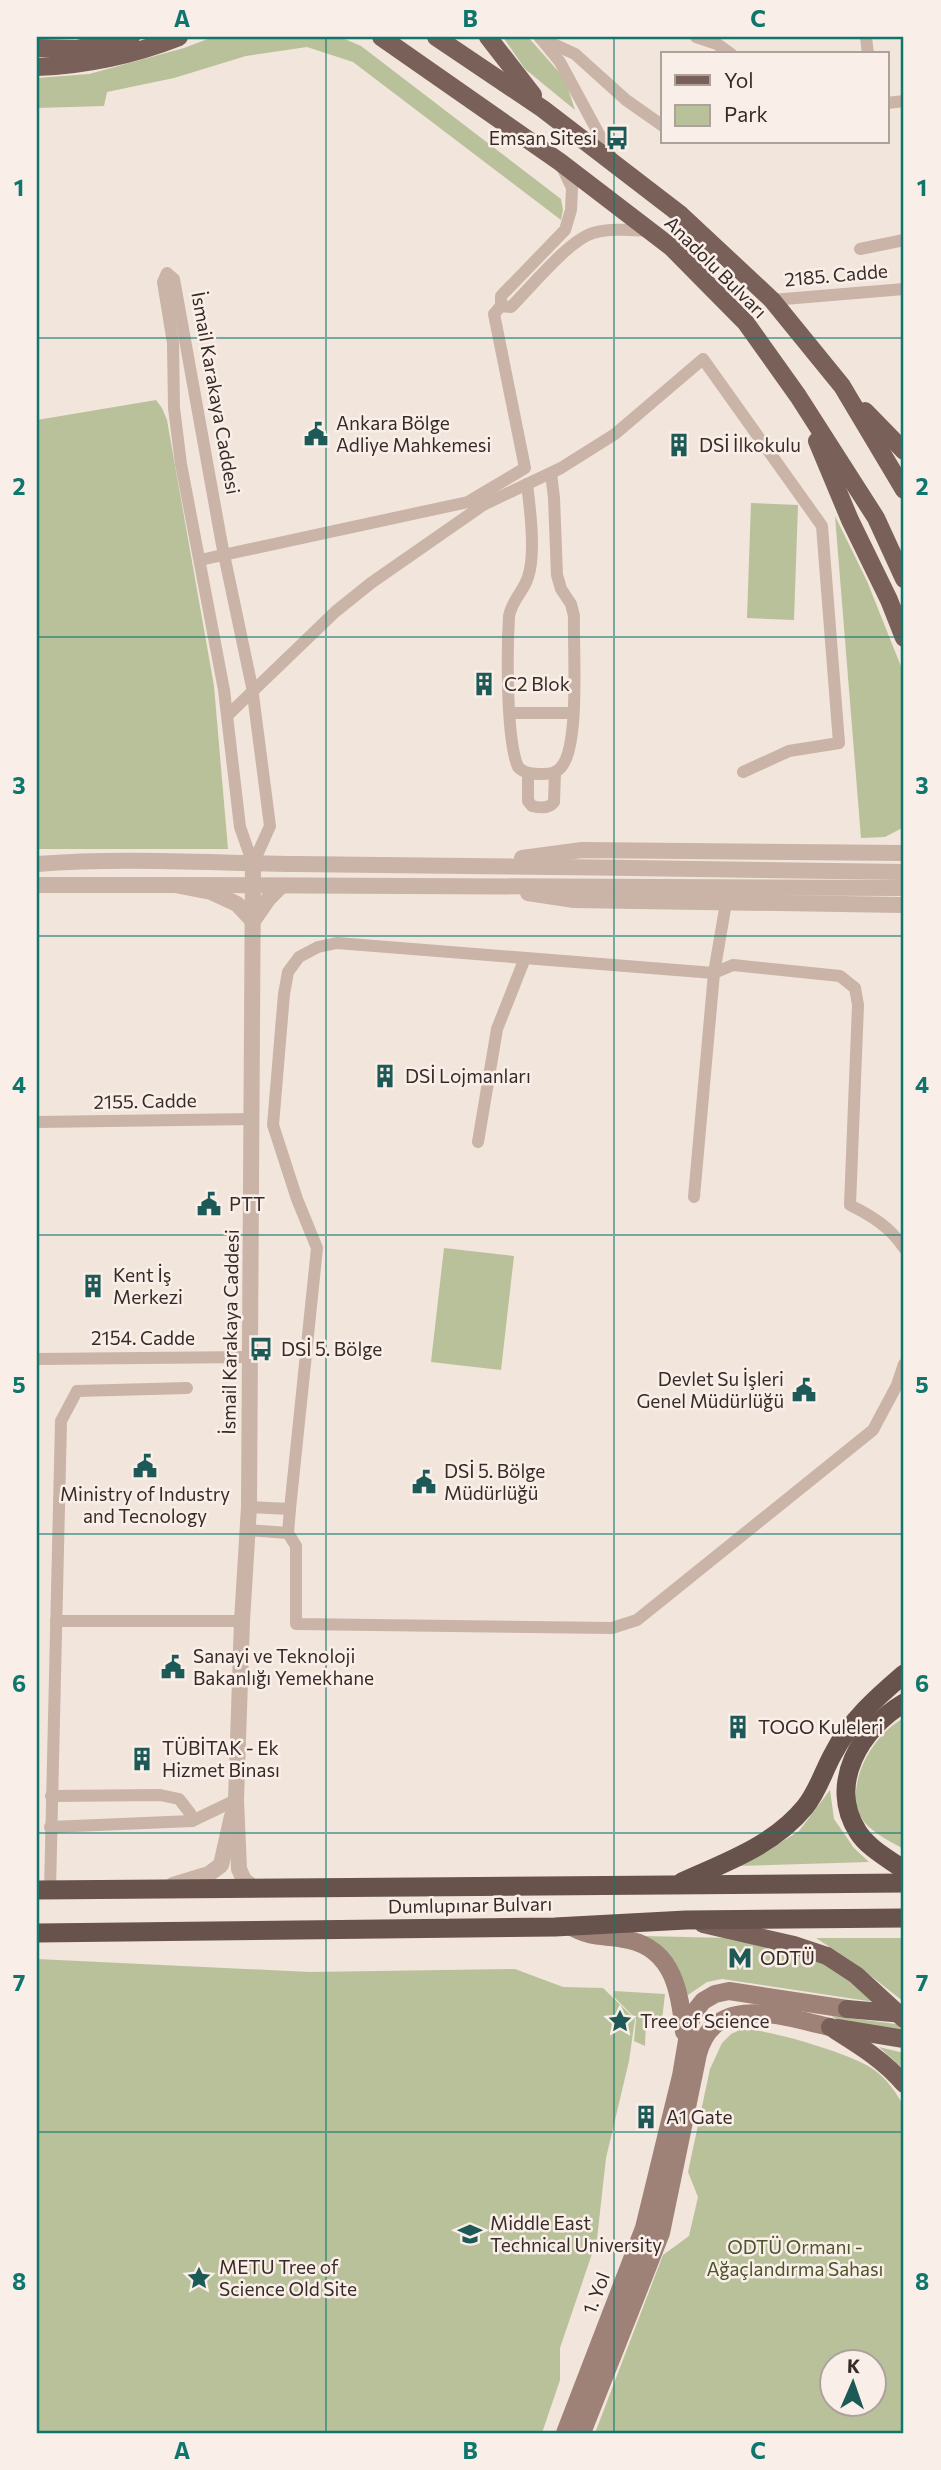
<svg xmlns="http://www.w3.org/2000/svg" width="941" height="2470" font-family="Commissioner,sans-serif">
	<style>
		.green { fill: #b9c19b; fill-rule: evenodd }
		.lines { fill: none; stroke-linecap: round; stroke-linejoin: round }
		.minor { stroke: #cab3a7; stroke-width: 12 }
		.tertiary { stroke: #cab3a7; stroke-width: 16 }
		.secondary { stroke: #9e8278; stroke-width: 18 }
		.primary { stroke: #796059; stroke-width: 18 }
		.trunk { stroke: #68524c; stroke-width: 19 }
		.primary-bridge { stroke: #796059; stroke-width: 18 }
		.grid { fill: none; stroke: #0f766e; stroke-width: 2; stroke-opacity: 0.55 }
		.labels { text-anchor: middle; stroke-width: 5; stroke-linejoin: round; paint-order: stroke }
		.poi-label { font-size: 19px; fill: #372b28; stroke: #faefe8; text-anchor: start }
		.street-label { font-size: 19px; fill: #372b28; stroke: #faefe8 }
		.park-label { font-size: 19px; fill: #4b552b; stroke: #faefe8 }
		.neatline { fill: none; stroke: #0f766e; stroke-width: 2.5 }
		.grid-label { font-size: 23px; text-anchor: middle; font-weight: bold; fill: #0f766e }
	</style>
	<rect width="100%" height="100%" fill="#f2e5db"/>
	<g class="green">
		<path d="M213,37H340L361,46L561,199L563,210L561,220L353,62L307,47L246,56L174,78L107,92L104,106L37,108V78L89,74L184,48Z"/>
		<path d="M503,37H528L565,79L575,110L525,69Z"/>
		<path d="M156,400L162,408L167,420L214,686L228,849H37V420Z"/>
		<path d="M751,503L798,505L794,620L747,618Z"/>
		<path d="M835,516L867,581L904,674V827L885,837L861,838Z"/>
		<path d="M444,1248L514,1256L501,1370L431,1362Z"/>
		<path d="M904,1718V1849C889,1841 864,1829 858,1811C848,1777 875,1733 904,1718Z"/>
		<path d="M830,1790L834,1819L854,1848L869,1862L738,1866L769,1850L799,1831Z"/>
		<path d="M642,1936L780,1939L799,1944L888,2004L722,1979L707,1982L688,1995C671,1961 678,1957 642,1936Z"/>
		<path d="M816,1938H904V2002L857,1965Z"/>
		<path d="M37,1959L310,1972L515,1969L563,1987L603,1988L635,2019L629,2061L606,2158L597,2239L560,2348V2380L542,2433H37Z"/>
		<path d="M614,1991L665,1994L662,2020L646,2021L645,2046L634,2041L636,2019L614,1997Z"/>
		<path d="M832,2016L904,2025V2033L836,2020Z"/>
		<path d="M742,2029C768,2029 852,2054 873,2069C886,2078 897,2093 904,2107V2433H595L663,2255L689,2236L698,2197L688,2172L710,2069L722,2043L731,2034ZM832,2362H874V2404H832Z"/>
		<path d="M879,2047L904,2053V2064L901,2067Z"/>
	</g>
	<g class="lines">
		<g class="minor">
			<path d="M696,37L717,44L731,54"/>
			<path d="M866,37L868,54"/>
			<path d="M540,38L575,54L626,100L663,126"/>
			<path d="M542,40L560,62L613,160"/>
			<path d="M887,103L904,101"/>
			<path d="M860,249L904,240"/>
			<path d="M167,273L174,279L222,545L252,687L270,826L253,864L240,827L224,690L181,464L174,408L173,343L163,282Z"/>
			<path d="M772,300L904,289"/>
			<path d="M501,306L511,307C531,287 569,240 593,233C611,228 631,230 649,231"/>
			<path d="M527,484C530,508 536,555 528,577C524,591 512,600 509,616C507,649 506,739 518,767C525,774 533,774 543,774C551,774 557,773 562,766C580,743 573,649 574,616L571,604L561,589L557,575L554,498L551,473"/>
			<path d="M200,560L468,502L525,468L494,314L501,306V296L565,230L571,210L572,188L561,165"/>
			<path d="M510,713H573"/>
			<path d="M228,715L335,612L371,583L483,505L561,468L615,434L703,359L822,526L839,743L789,751L743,772"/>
			<path d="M528,773V801L532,806C540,808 549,809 554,802L555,772"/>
			<path d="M37,1122L253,1119"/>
			<path d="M478,1142L497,1029L525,958"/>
			<path d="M694,1197L714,973L726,903"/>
			<path d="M904,1248C890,1227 872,1216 850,1205L858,1005L855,988L840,976L733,965L714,973L337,943L318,947L299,957L288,972L284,994L273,1125L297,1199L317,1248L290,1509L288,1533L296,1546V1624L612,1628L637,1620L873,1430L897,1385L904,1364"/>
			<path d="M37,1359L250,1357"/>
			<path d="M249,1507L290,1509"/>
			<path d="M248,1530L288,1533"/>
			<path d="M56,1621H242"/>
			<path d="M51,1796L160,1795L179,1799L190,1813L192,1821L236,1800"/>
			<path d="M50,1827L192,1821"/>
			<path d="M50,1890L61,1421L77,1391L187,1388"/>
		</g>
		<g class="tertiary">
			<path d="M522,858L582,850L904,853"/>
			<path d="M37,864C123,857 210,863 296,864C499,865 701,870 904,872"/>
			<path d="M253,864L249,1507L242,1621L236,1800L239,1869L244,1880L253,1887L262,1888"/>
			<path d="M37,885H175L211,892L237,904L253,921"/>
			<path d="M175,885L904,888"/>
			<path d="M528,893L574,900L904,905"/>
			<path d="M253,921L269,898L281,886"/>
			<path d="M173,1885L209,1874L221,1865L232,1816"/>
		</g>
		<g class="secondary">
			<path d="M570,1926C594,1940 605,1934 629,1940C674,1950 680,1993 684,2032"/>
			<path d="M565,2433L644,2228L681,2076L690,2023L695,2011L703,2001L715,1994L729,1991L847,2009"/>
			<path d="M582,2433L661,2233L698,2054C715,1991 784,2017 830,2027"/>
		</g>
		<g class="primary">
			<path d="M381,37L560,162L671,247L746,323L798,396L876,518L904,579"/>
			<path d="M436,37L543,109L681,215L772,300L842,386L904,490"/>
			<path d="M488,37L533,95"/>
			<path d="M37,48L77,49L131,37"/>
			<path d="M37,67C87,65 133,55 179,37"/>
			<path d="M865,411L904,451"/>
			<path d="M817,441L850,520L889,600L904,638"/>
			<path d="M703,1924L794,1945L827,1956"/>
			<path d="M847,2009L904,2014"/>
			<path d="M830,2027C857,2044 884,2060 904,2084"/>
			<path d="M837,2028L904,2039"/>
		</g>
		<g class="trunk">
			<path d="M904,1703C861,1728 827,1784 858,1832C868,1848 889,1859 904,1870"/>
			<path d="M682,1882C726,1862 773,1846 805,1807C818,1791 823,1772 833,1754C850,1721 876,1698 904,1674"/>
			<path d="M37,1890L904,1883"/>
			<path d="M37,1933L555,1927L686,1920L904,1918"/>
		</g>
		<path class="primary-bridge" d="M827,1956L856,1975L904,2019"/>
	</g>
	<path class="grid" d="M326,37V2433M614,37V2433M37,338H904M37,637H904M37,936H904M37,1235H904M37,1534H904M37,1833H904M37,2132H904"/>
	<defs>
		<g id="bus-bare" transform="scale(1.89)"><path d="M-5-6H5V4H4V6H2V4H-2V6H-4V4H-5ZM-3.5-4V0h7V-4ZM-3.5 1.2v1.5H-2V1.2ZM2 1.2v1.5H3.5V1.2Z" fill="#1d5956" stroke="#faefe8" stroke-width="2.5" paint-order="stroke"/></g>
		<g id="civic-bare" transform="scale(1.89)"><path d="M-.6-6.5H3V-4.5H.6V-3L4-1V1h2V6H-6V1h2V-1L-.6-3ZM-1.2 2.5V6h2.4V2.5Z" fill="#1d5956" stroke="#faefe8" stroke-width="2.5" paint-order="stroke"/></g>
		<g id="building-bare" transform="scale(1.89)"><path d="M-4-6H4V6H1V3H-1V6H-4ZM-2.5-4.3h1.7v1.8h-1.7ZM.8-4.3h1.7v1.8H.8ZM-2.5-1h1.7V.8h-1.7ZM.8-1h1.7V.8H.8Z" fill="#1d5956" stroke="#faefe8" stroke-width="2.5" paint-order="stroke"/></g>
		<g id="metro-bare" transform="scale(1.89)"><path d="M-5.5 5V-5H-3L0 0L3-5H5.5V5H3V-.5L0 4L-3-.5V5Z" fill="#1d5956" stroke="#faefe8" stroke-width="2.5" paint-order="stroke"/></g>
		<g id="sight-bare" transform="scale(1.89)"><path d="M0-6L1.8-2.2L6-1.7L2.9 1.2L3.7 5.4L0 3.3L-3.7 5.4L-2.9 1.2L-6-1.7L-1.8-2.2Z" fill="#1d5956" stroke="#faefe8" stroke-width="2.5" paint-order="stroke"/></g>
		<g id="university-bare" transform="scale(1.89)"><path d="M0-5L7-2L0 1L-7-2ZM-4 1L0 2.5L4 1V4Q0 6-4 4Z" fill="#1d5956" stroke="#faefe8" stroke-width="2.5" paint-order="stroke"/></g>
	</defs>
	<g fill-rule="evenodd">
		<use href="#bus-bare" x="617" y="138"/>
		<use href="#civic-bare" x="316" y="434"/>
		<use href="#building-bare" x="679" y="445"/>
		<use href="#building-bare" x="484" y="684"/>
		<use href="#building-bare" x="385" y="1076"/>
		<use href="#civic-bare" x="209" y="1204"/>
		<use href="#building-bare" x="93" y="1286"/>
		<use href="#bus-bare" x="261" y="1349"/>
		<use href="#civic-bare" x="804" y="1390"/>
		<use href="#civic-bare" x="145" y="1466"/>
		<use href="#civic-bare" x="424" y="1482"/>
		<use href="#civic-bare" x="173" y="1667"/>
		<use href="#building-bare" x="738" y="1727"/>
		<use href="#building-bare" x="142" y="1759"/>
		<use href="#metro-bare" x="740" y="1958"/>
		<use href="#sight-bare" x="620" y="2021"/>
		<use href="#building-bare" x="646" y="2117"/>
		<use href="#university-bare" x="470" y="2234"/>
		<use href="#sight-bare" x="199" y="2278"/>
	</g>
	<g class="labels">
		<g class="poi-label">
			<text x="597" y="145" text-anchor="end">Emsan Sitesi</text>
			<text x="336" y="430">Ankara Bölge<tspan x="336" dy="22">Adliye Mahkemesi</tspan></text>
			<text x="699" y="452">DSİ İlkokulu</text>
			<text x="504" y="691">C2 Blok</text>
			<text x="405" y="1083">DSİ Lojmanları</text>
			<text x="229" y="1211">PTT</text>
			<text x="113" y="1282">Kent İş<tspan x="113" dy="22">Merkezi</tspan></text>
			<text x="281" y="1356">DSİ 5. Bölge</text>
			<text x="784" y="1386" text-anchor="end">Devlet Su İşleri<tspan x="784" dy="22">Genel Müdürlüğü</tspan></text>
			<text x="444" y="1478">DSİ 5. Bölge<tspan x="444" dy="22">Müdürlüğü</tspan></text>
			<text x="145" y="1501" text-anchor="middle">Ministry of Industry<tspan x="145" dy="22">and Tecnology</tspan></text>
			<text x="193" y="1663">Sanayi ve Teknoloji<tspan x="193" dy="22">Bakanlığı Yemekhane</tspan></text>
			<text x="758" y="1734">TOGO Kuleleri</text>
			<text x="162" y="1755">TÜBİTAK - Ek<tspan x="162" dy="22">Hizmet Binası</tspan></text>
			<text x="760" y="1965">ODTÜ</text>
			<text x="640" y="2028">Tree of Science</text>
			<text x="666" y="2124">A1 Gate</text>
			<text x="490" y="2230">Middle East<tspan x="490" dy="22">Technical University</tspan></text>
			<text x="219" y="2274">METU Tree of<tspan x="219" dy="22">Science Old Site</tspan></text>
		</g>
		<g class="street-label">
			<text transform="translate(716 267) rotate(45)" y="7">Anadolu Bulvarı</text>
			<text transform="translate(836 275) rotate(-5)" y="7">2185. Cadde</text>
			<text transform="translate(216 393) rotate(80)" y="7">İsmail Karakaya Caddesi</text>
			<text transform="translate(145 1101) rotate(-1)" y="7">2155. Cadde</text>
			<text transform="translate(230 1332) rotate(-89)" y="7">İsmail Karakaya Caddesi</text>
			<text x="143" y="1345">2154. Cadde</text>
			<text transform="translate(470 1905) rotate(-1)" y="7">Dumlupınar Bulvarı</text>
			<text transform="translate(596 2293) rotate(-69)" y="7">1. Yol</text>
		</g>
		<g class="park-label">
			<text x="795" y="2254">ODTÜ Ormanı -<tspan x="795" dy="22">Ağaçlandırma Sahası</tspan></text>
		</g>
	</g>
	<rect width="941" height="2470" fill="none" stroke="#faefe8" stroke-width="77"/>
	<rect x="661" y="52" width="228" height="91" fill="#faefe8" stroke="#aca19b" stroke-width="2"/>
	<rect x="675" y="75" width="35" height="10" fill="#796059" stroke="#aca19b" stroke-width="2"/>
	<text x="724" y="88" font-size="21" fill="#372b28">Yol</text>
	<rect x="675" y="105" width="35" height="21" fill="#b9c19b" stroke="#aca19b" stroke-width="2"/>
	<text x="724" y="122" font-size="21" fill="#372b28">Park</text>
	<g transform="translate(853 2383) rotate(2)"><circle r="33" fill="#faefe8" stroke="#aca19b" stroke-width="2"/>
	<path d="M0-5L12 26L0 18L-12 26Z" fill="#1d5956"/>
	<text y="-10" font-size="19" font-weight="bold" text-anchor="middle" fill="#372b28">K</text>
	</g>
	<rect x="38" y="38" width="864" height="2394" class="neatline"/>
	<g class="grid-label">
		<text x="182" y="27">A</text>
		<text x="470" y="27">B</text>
		<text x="758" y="27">C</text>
		<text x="19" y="196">1</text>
		<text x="922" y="196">1</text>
		<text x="19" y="495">2</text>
		<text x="922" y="495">2</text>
		<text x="19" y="794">3</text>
		<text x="922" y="794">3</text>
		<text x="19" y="1093">4</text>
		<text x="922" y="1093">4</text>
		<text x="19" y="1393">5</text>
		<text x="922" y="1393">5</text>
		<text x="19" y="1692">6</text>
		<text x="922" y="1692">6</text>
		<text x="19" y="1991">7</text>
		<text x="922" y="1991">7</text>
		<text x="19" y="2290">8</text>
		<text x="922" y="2290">8</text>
		<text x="182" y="2459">A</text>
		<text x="470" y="2459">B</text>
		<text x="758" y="2459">C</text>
	</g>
</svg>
